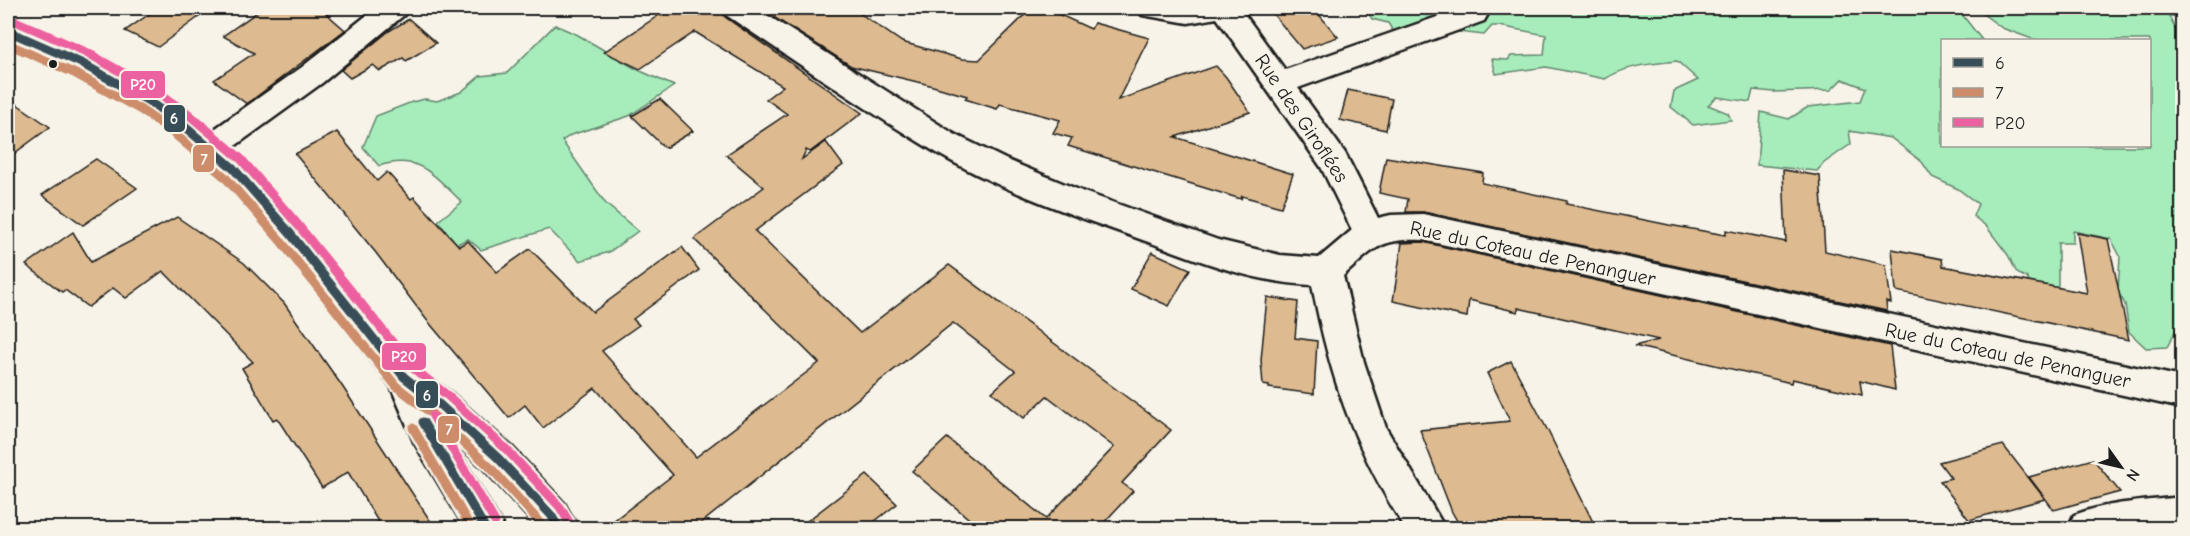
<svg xmlns="http://www.w3.org/2000/svg" width="2190" height="536" font-family="'Comic Neue',sans-serif">
	<style>
		.green { fill: #a6edbb; stroke: #61846c; stroke-width: 1.5 }
		.building { fill: #ddba8f; stroke: #1c1c1c; stroke-width: 1.5 }
		.lines { fill: none; stroke-linecap: round; stroke-linejoin: round }
		.street-casing { stroke: #1c1c1c; stroke-width: 5 }
		.secondary-casing { stroke: #1c1c1c; stroke-width: 5 }
		.street { fill: #f7f3e8; fill-rule: evenodd }
		.secondary { fill: #f7f3e8; fill-rule: evenodd }
		.bus-1-casing { stroke: #f7f3e8; stroke-width: 14 }
		.bus-2-casing { stroke: #f7f3e8; stroke-width: 14 }
		.bus-3-casing { stroke: #f7f3e8; stroke-width: 14 }
		.bus-1 { stroke: #374e59; stroke-width: 9 }
		.bus-2 { stroke: #cd8d6b; stroke-width: 9 }
		.bus-3 { stroke: #ec619f; stroke-width: 9 }
		.bus-dot { fill: #1c1c1c; stroke: #f7f3e8; stroke-width: 2 }
		.labels { text-anchor: middle; stroke-width: 4.5; stroke-linejoin: round; paint-order: stroke }
		.street-label { font-size: 20px; fill: #1c1c1c; stroke: #f7f3e8 }
		.line-badge { stroke: #f7f3e8; stroke-width: 2 }
		.badge-label { font-size: 16px; text-anchor: middle; font-weight: bold; fill: #fff }
	</style>
	<rect width="100%" height="100%" fill="#f7f3e8"/>
	<filter id="ink" filterUnits="userSpaceOnUse"><feTurbulence type="fractalNoise" baseFrequency=".0167" numOctaves="2"/><feDisplacementMap in="SourceGraphic" scale="12" xChannelSelector="R" yChannelSelector="G"/><feConvolveMatrix kernelMatrix="1 2 1 2 8 2 1 2 1" color-interpolation-filters="sRGB"/></filter>
	<g filter="url(#ink)">
		<g class="green">
			<path d="M1366,8H1957L1982,40H1942V146H2150V40H2035L2002,28L1975,8H2182V17L2169,16L2182,43V302L2180,303L2179,324L2167,347L2146,348L2129,332L2125,304L2118,292L2120,256L2111,239L2073,231V243H2058V292L2034,290L2027,278L2017,273L2008,255L1986,226L1973,216L1978,204L1958,189L1932,177L1922,162L1891,138L1849,131L1851,144L1824,163L1817,171L1757,165L1761,112L1789,119L1808,107L1860,101L1865,88L1842,79L1831,90L1774,92L1753,90L1750,102L1717,97L1708,105L1728,113L1731,120L1693,125L1671,107L1674,91L1698,80L1677,61C1652,64 1627,65 1605,79L1546,67L1496,74L1492,59L1508,60L1511,56L1544,55L1546,35L1499,26H1492L1484,35L1458,32L1444,35L1445,17L1429,18L1422,24L1396,36L1388,23L1372,19Z"/>
			<path d="M555,25L578,35L636,69L674,86L629,116L571,135L562,141L606,204L638,231L609,252L580,261L549,229L481,250L468,239L457,244L438,221L462,202C434,176 420,153 379,166L363,147L376,116L412,102L425,99L437,101L461,92L480,76L507,73Z"/>
		</g>
		<g class="building">
			<path d="M158,8H211L158,47L125,31Z"/>
			<path d="M263,8H320L345,30L247,104L214,80L254,53L223,36Z"/>
			<path d="M655,8H720L725,17L862,113L810,152L806,150L802,159L826,142L843,165L755,231L860,333L949,265L1171,430L1122,483L1133,491L1099,528H980L912,471L947,438L1046,519L1114,447L1047,396L1024,418L992,392L1015,371L953,323L695,528H604L673,475L595,388L543,428L525,405L509,418L426,319L376,253L295,154L337,132L377,181L387,172L411,199L414,197L459,246L468,241L497,272L530,249L593,312L682,247L699,270L633,319L639,325L602,351L696,457L819,363L694,239L764,187L726,155L787,114L766,99L783,86L695,32L640,69L604,52L662,13Z"/>
			<path d="M759,8H852L902,42L962,59L979,60L1032,8H1045L1091,29L1094,23L1149,38L1118,100L1216,66L1226,77L1250,112L1175,137L1293,174L1281,207L1242,196L1241,199L1068,146L1072,138L1053,133L1060,120L1000,104L997,109L965,99L967,96L926,84L851,66Z"/>
			<path d="M1268,8H1308L1312,12L1316,11L1338,37L1302,49Z"/>
			<path d="M409,19L436,43L406,61L403,58L380,71L373,65L350,78L341,70L389,31Z"/>
			<path d="M1348,90L1392,99L1386,130L1340,120Z"/>
			<path d="M8,98L50,127L8,158Z"/>
			<path d="M660,99L693,131L665,148L632,116Z"/>
			<path d="M1386,157L1483,173L1482,183L1567,201L1566,204L1669,225L1726,235V230L1786,242L1783,170L1820,176L1825,251L1886,265L1891,303L1886,302L1887,311L1423,212H1406L1408,199L1379,193Z"/>
			<path d="M96,159L137,188L83,225L42,195Z"/>
			<path d="M177,217L244,263L284,303L342,386L435,528H382L348,472L322,488L277,418L273,420L242,368L253,362L163,271L126,298L113,288L88,307L65,290L62,292L26,265L73,232L91,262Z"/>
			<path d="M2077,233L2108,239L2129,340L1896,291L1892,249L1942,259L1943,266L2087,293Z"/>
			<path d="M1423,242L1890,346L1895,390L1860,381L1862,395L1792,379L1791,383L1634,346L1659,340L1518,308V312L1469,300L1467,317L1393,301L1402,243Z"/>
			<path d="M1152,252L1190,269L1169,306L1131,289Z"/>
			<path d="M1267,297L1298,302L1295,338L1317,341L1314,394L1269,388V386L1263,385L1261,360Z"/>
			<path d="M1511,361L1549,433L1596,528H1461L1452,512L1420,430L1510,421L1487,373Z"/>
			<path d="M2003,445L2045,499L1969,520L1940,481L1951,478L1939,462Z"/>
			<path d="M2093,459L2120,492L2054,510L2029,477Z"/>
			<path d="M867,475L897,504L866,528H798Z"/>
		</g>
		<g class="lines">
			<g class="street-casing">
				<g id="street">
					<path d="M376,8H408L404,15L322,83L221,156L210,160L199,156L195,148L199,140L302,67Z"/>
					<path d="M722,8H756L954,134L1005,159L1084,192L1218,240L1280,255L1319,258L1352,230L1321,167L1217,18L1188,23L1142,15L1138,8H1240L1285,70L1463,8H1484L1488,14L1484,21L1298,88L1345,153L1378,218L1391,215L1423,214L2182,377V408L1423,240C1379,238 1374,249 1343,276L1364,362L1386,428L1445,528H1405C1354,448 1330,378 1312,285C1257,283 1205,263 1154,244C1079,217 1000,191 932,150C862,108 794,60 726,15Z"/>
					<path d="M2182,497V528H2068L2074,515C2108,502 2146,501 2182,497Z"/>
				</g>
			</g>
			<g class="secondary-casing">
				<path id="secondary" d="M8,21L91,56L158,92L189,113L244,160L300,223L416,366L453,394L511,446L564,503L578,528H538L485,470L451,438L504,528H465L414,442L391,387L278,241L222,176L167,129L136,108L71,70L8,42Z"/>
			</g>
			<use href="#street" class="street"/>
			<use href="#secondary" class="secondary"/>
			<g class="bus-1-casing">
				<g id="bus-1">
					<path d="M8,31L81,63L147,100L178,121L233,168L289,232L404,377L440,405L498,458L551,515L559,528"/>
					<path d="M423,422L485,528"/>
				</g>
			</g>
			<g class="bus-2-casing">
				<g id="bus-2">
					<path d="M8,44L76,74L141,110L171,131L225,177L280,240L396,386L432,414L490,467L545,528"/>
					<path d="M413,428L471,528"/>
				</g>
			</g>
			<g class="bus-3-casing">
				<g id="bus-3">
					<path d="M13,20L86,52L153,90L186,112L241,159L298,225L413,368L448,396L506,449L560,507L569,522"/>
					<path d="M433,416L495,522"/>
				</g>
			</g>
			<use href="#bus-1" class="bus-1"/>
			<use href="#bus-2" class="bus-2"/>
			<use href="#bus-3" class="bus-3"/>
		</g>
	</g>
	<circle class="bus-dot" cx="53" cy="64" r="5"/>
	<g class="labels">
		<g class="street-label">
			<text transform="translate(1302 118) rotate(56)" y="7">Rue des Giroflées</text>
			<text transform="translate(1533 253) rotate(12)" y="7">Rue du Coteau de Penanguer</text>
			<text transform="translate(2008 355) rotate(12)" y="7">Rue du Coteau de Penanguer</text>
		</g>
	</g>
	<g class="line-badge">
		<rect x="120" y="70" width="46" height="29" rx="6" fill="#ec619f"/>
		<rect x="163" y="104" width="23" height="29" rx="6" fill="#374e59"/>
		<rect x="192" y="144" width="23" height="29" rx="6" fill="#cd8d6b"/>
		<rect x="381" y="342" width="46" height="29" rx="6" fill="#ec619f"/>
		<rect x="415" y="380" width="24" height="29" rx="6" fill="#374e59"/>
		<rect x="437" y="415" width="23" height="29" rx="6" fill="#cd8d6b"/>
	</g>
	<g class="badge-label">
		<text x="143" y="90">P20</text>
		<text x="174" y="124">6</text>
		<text x="204" y="165">7</text>
		<text x="404" y="362">P20</text>
		<text x="427" y="401">6</text>
		<text x="449" y="435">7</text>
	</g>
	<rect width="2190" height="536" fill="none" stroke="#f7f3e8" stroke-width="30"/>
	<rect x="15" y="15" width="2160" height="506" fill="none" stroke="#1c1c1c" stroke-width="2" filter="url(#ink)"/>
	<rect x="1941" y="39" width="210" height="108" fill="#f7f3e8" stroke="#9f9d96" stroke-width="1.5"/>
	<rect x="1953" y="58" width="30" height="9" fill="#374e59" stroke="#9f9d96" stroke-width="1.5"/>
	<text x="1995" y="69" font-size="18" fill="#1c1c1c">6</text>
	<rect x="1953" y="88" width="30" height="9" fill="#cd8d6b" stroke="#9f9d96" stroke-width="1.5"/>
	<text x="1995" y="99" font-size="18" fill="#1c1c1c">7</text>
	<rect x="1953" y="118" width="30" height="9" fill="#ec619f" stroke="#9f9d96" stroke-width="1.5"/>
	<text x="1995" y="129" font-size="18" fill="#1c1c1c">P20</text>
	<g transform="translate(2121 467) rotate(124)" stroke="#f7f3e8" stroke-width="4.5" paint-order="stroke">
	<path d="M0-4.5L10 22L0 15L-10 22Z" fill="#1c1c1c"/>
	<text y="-9" font-size="16" font-weight="bold" text-anchor="middle" fill="#1c1c1c">N</text>
	</g>
</svg>
